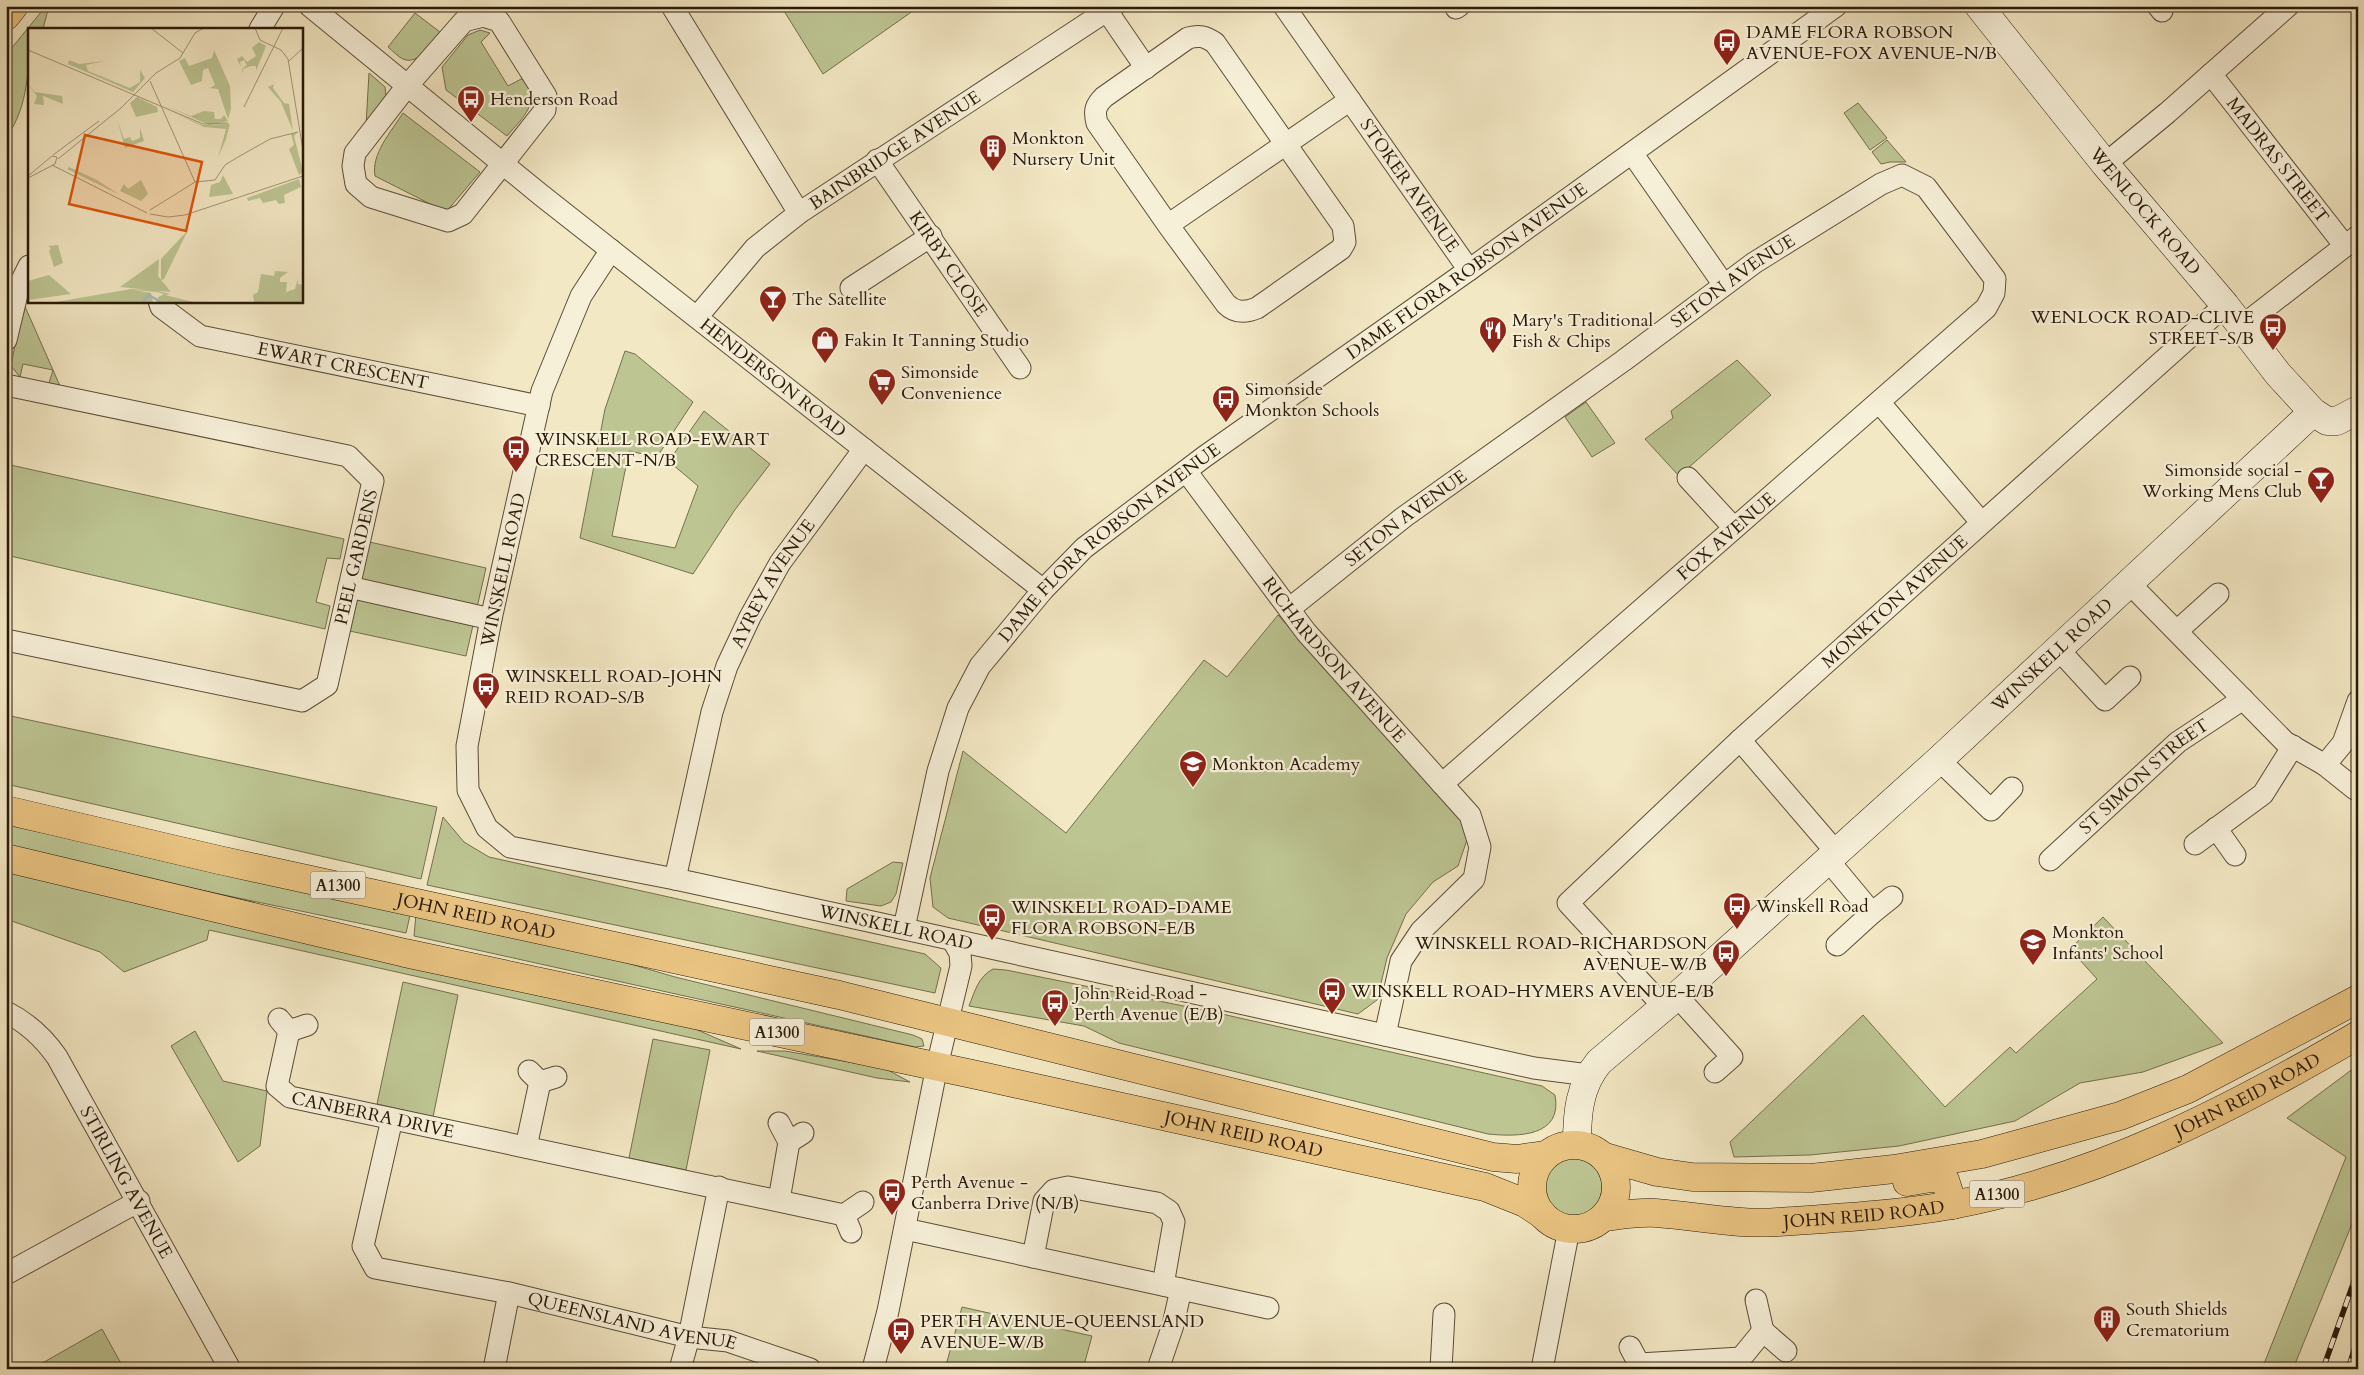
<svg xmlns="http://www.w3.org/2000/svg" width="2364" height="1375" font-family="Cardo,serif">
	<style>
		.green { fill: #bdc593; stroke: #746f4e }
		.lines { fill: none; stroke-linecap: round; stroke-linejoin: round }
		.street-casing { stroke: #5c4d37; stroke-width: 23 }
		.secondary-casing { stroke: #2a1908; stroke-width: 29 }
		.primary-casing { stroke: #2a1908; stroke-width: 29 }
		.highway-casing { stroke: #2a1908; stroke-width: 29 }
		.street { stroke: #f7f0d9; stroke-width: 21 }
		.secondary { stroke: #f7f0d9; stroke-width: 28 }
		.primary { stroke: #eac482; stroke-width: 28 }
		.highway { stroke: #eac482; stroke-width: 28 }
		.rail-casing { stroke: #2a1908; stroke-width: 5.5 }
		.rail { stroke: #f7f0d9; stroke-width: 4; stroke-dasharray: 11; stroke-linecap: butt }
		.labels { text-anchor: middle; stroke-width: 4.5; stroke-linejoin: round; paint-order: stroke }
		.shield { fill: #f7f0d9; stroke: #685a47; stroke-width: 1 }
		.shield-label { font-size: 16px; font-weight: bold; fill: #2a1908 }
		.poi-label { font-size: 18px; fill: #2a1908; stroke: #f7f0d9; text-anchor: start }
		.street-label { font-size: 18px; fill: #2a1908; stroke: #f7f0d9 }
		.inset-river { fill: none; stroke: #a0bdbf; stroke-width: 2.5 }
		.inset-road { fill: none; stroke: #a39579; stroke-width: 1 }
		.view { fill: #de560c; fill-opacity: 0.15; stroke: #de560c; stroke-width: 2.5 }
		.inset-edge { fill: none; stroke: #2a1908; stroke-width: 2.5 }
	</style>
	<rect width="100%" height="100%" fill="#f3e8c4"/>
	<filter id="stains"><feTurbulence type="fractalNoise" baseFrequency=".004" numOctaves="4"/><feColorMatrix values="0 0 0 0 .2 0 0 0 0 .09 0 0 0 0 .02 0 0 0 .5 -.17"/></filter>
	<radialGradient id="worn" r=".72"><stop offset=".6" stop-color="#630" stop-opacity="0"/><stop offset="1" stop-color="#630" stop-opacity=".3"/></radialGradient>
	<g class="green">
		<path d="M46,6H49L43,29H29C29,67 29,106 6,138V55Z"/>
		<path d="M781,6H920L823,74Z"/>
		<path d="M415,13L440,32C432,42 419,66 403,59C398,57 392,50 388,47Z"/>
		<path d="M480,30L490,33L481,42L508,86L525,77C539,105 525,115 507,136L446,90L442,67L468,35Z"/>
		<path d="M369,73L385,87L386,96L366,125Z"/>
		<path d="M1858,103L1887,138L1870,150L1844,113Z"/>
		<path d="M403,113L480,172L446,212L375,176C371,154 391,132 403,113Z"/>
		<path d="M1887,140L1906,162H1890L1881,164L1872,152Z"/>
		<path d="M23,302L60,386L49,383L53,370L23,364L20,377L11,366Z"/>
		<path d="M625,351L635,354L693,402L657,457L629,451L612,536L675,548L698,486L672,464L673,455L704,411L770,464L734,511L693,574L580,538L605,409Z"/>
		<path d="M1737,360L1771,395L1679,476L1645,439L1673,418L1671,411Z"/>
		<path d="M1586,402L1615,443L1592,457L1565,417Z"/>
		<path d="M6,464L344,539L340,559L327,558L316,602L330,606L325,629L6,555Z"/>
		<path d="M365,541L486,568L466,656L345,630Z"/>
		<path d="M1278,615L1464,824L1468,837L1458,866L1433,882L1406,914L1387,958L1377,1000L1358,1014L948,918L933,907L930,878L963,751L1066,833L1204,660L1227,677Z"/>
		<path d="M6,715L437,807L421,879L6,784Z"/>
		<path d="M443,817L464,842L489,857L925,954L941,968L935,993L427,885Z"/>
		<path d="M6,825L411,911L406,933L80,865L6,845Z"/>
		<path d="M893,862L903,863L896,894L891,902L881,906L846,901L847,889Z"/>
		<path d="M6,869L693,1028L741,1049L209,930L207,940L124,972L100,952L6,919Z"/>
		<path d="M416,914L610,958L675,977L913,1035L922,1039L924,1046L915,1047L414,936Z"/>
		<path d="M2103,917L2223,1043L2143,1072L2080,1083L2015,1121L1899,1146L1810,1155L1734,1157L1730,1142L1863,1015L1945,1107L2010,1047L2016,1053L2097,979L2070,949Z"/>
		<path d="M993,969L1006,970L1213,1012L1542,1086L1555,1095C1563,1137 1518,1137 1488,1134L1119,1043L1084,1026L969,1006C975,991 978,977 993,969Z"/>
		<path d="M403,982L458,995L433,1117L377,1104Z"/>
		<path d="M195,1031L223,1081L267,1091L260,1146L238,1162L171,1046Z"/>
		<path d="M653,1039L710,1050L686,1170L629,1158Z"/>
		<path d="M757,1051H785L884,1068L910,1082L877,1078Z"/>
		<path d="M2358,1067V1209L2293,1369H2262L2346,1157L2287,1118L2350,1071Z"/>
		<circle cx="1573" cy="1187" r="29"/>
		<path d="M962,1307L1092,1336L1083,1369H945Z"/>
		<path d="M102,1329L124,1369H32Z"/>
	</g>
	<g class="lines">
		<g class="street-casing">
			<g id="street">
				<path id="s1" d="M310,6L541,195L1043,590"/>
				<path d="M672,6L799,213"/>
				<path id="s2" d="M1284,6L1469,270"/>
				<path d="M2158,6L2162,11"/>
				<path d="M1456,8L1459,6"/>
				<path d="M1107,11L1146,68"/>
				<path d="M483,16L499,21L546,96L545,110L463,214L448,221L371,197L356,184L353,166L355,153L407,86L464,21Z"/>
				<path d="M260,29L274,6"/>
				<path id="s3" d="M2211,74L2345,246"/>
				<path d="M1632,153L1724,285"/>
				<path id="s4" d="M877,160L1020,368"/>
				<path d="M2105,164L2167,113L2288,6"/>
				<path d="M1168,225L1226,304C1235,313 1245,313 1257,308L1341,249L1345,242L1343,226L1215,43C1205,36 1199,35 1188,38L1104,97C1095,106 1094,111 1097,123L1168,225C1229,183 1289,142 1350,100"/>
				<path id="s5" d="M611,250L581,296L542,391L491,619L467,746L468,790L487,828L510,847L675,879L859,919L1534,1068L1589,1075"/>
				<path d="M851,288L931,236"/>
				<path id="s6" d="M159,301L161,307L200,336L539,406"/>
				<path id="s7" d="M697,317L755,248L799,213L1114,6"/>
				<path d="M2242,326L2358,236"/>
				<path d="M6,340L19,286L29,266"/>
				<path d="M6,385L348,456L373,481L327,685L302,701L6,640"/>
				<path d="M1879,402L1981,522"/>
				<path id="s8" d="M1186,471L1306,632L1470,815L1480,847L1474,879L1421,931L1401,961L1385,1035"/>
				<path d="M1688,478L1734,528"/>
				<path d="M2130,584L2285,742L2325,765L2355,789"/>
				<path d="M349,587L491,619"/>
				<path id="s9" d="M1289,609L1404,517L1623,361L1754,263L1881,184L1902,175L1926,187L1995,279L1994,293L1986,308L1442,784"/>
				<path d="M2177,631L2218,594"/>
				<path d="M2059,650L2105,700L2130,677"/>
				<path d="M1740,740L1836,852"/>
				<path d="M1939,760L1991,810L2012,788"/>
				<path d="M2325,765L2343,743L2358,701"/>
				<path d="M2216,828L2235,855"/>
				<path d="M2195,844L2263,794L2293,746"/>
				<path d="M1828,860L1872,913L1837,945"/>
				<path id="s10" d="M2050,860L2178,742L2243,699"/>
				<path id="s11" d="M675,879L712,712L727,666L750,617L780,563L864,449"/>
				<path d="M1872,913L1892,897"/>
				<path id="s12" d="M904,928L938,771L958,708L980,666L1043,590L1084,548L1204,457L1469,270L1836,6"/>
				<path d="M1677,996L1732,1057L1715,1072"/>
				<path id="s13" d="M1664,1007L1568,903L1740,740L2225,305"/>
				<path id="s14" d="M6,1012C28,1023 43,1037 57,1057L230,1369"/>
				<path d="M279,1019L289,1031L307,1025"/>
				<path id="s15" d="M289,1031L277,1086L290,1097L844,1215"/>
				<path d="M529,1071L540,1082L556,1077"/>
				<path id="s16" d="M392,1119L363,1246L375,1268L509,1293L689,1337L728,1341L810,1369"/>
				<path d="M779,1123L789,1142L803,1133"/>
				<path d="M526,1147L540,1082"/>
				<path d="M779,1200L789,1142"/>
				<path d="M905,1229L1268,1308"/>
				<path d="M851,1232L844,1215L863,1202"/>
				<path d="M1033,1257L1044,1201L1054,1190L1068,1187L1157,1203L1169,1211L1174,1222L1163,1285"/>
				<path d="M6,1274L139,1201"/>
				<path d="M1756,1300L1763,1331"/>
				<path d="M1763,1331L1786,1351"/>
				<path d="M1630,1347L1639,1364V1369"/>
				<path d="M1741,1358L1763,1331"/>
				<path d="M1639,1364L1741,1358"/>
				<path d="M494,1369L509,1293"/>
				<path d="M680,1369L689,1337L719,1187"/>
				<path d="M873,1369L888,1311L937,1066L961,966L960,953L953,941"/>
				<path d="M1158,1369L1173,1325L1181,1289"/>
				<path d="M1441,1369L1444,1314"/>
				<path d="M1542,1369L1569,1229"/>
			</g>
		</g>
		<g class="secondary-casing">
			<g id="secondary">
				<path id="s17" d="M1979,6L2105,164L2225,305L2278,374L2313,412L2327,421H2337L2358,410"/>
				<path id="s18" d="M1577,1144C1577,1114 1579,1086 1599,1062L1677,996L1939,760L2313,412"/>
			</g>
		</g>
		<g class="primary-casing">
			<path id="primary" d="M6,16L14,6"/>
		</g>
		<g class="highway-casing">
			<g id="highway">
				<path id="s19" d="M6,810L219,860L839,995L1493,1157L1517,1159L1545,1155"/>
				<path id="s20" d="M6,858L405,953L986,1077L1485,1187L1525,1203L1543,1215"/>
				<circle cx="1574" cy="1187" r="42"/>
				<path d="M1605,1157L1657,1172L1692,1177L1811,1178L1894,1169L1982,1154L2120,1116L2188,1089L2358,999"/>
				<path d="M1907,1182L1931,1178L1945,1180L1953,1205"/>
				<path id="s21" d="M1604,1217C1621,1215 1638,1212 1656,1213C1697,1216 1737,1225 1778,1222C1836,1218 1895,1215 1952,1205C2098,1178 2232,1109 2358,1035"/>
			</g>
		</g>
		<use href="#street" class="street"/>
		<use href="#secondary" class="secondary"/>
		<use href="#primary" class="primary"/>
		<use href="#highway" class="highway"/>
		<g class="rail-casing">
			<g id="rail">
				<path d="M2323,1369L2358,1270"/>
				<path d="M2348,1369L2358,1338"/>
			</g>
		</g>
		<use href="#rail" class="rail"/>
	</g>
	<defs>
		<g id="bus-pin" transform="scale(1.4375)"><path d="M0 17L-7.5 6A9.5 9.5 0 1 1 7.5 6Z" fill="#8f2418" stroke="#f7f0d9"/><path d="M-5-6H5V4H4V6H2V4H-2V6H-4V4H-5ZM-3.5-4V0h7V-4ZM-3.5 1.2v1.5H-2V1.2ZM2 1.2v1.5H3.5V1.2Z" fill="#fff"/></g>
		<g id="building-pin" transform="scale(1.4375)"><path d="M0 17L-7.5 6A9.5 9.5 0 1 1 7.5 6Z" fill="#8f2418" stroke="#f7f0d9"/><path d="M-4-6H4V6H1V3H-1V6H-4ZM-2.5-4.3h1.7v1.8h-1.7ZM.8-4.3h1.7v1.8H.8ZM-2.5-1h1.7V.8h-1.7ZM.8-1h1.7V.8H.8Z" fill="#fff"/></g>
		<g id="bar-pin" transform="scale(1.4375)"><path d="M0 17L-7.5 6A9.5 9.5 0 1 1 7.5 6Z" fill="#8f2418" stroke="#f7f0d9"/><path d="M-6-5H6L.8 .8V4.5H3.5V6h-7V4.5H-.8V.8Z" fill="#fff"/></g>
		<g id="restaurant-pin" transform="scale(1.4375)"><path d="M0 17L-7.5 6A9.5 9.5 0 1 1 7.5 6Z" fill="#8f2418" stroke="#f7f0d9"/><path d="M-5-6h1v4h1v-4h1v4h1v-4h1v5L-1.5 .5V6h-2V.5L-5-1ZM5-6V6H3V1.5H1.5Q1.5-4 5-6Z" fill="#fff"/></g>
		<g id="shop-pin" transform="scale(1.4375)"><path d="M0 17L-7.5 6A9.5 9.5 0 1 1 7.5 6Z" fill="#8f2418" stroke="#f7f0d9"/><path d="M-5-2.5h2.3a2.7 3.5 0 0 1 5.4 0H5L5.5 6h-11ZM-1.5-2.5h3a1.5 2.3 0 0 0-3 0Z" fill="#fff"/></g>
		<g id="supermarket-pin" transform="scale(1.4375)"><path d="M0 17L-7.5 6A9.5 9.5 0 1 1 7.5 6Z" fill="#8f2418" stroke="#f7f0d9"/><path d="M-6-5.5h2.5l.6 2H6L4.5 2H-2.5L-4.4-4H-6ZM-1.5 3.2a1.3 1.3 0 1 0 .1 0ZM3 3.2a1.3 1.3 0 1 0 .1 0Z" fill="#fff"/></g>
		<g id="school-pin" transform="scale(1.4375)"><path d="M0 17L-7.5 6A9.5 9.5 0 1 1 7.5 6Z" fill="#8f2418" stroke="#f7f0d9"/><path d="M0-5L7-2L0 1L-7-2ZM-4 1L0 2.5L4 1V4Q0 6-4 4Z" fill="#fff"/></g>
	</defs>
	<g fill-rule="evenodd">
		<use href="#bus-pin" x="1727" y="42"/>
		<use href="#bus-pin" x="471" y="99"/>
		<use href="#building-pin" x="993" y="148"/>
		<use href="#bar-pin" x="773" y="299"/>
		<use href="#bus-pin" x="2273" y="327"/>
		<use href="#restaurant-pin" x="1493" y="330"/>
		<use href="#shop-pin" x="825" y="340"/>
		<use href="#supermarket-pin" x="882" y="382"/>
		<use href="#bus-pin" x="1226" y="399"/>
		<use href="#bus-pin" x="516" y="449"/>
		<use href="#bar-pin" x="2321" y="480"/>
		<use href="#bus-pin" x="486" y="686"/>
		<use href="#school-pin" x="1193" y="764"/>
		<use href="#bus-pin" x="1737" y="906"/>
		<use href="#bus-pin" x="992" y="917"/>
		<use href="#school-pin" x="2033" y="942"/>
		<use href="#bus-pin" x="1726" y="953"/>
		<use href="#bus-pin" x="1332" y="991"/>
		<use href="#bus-pin" x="1055" y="1003"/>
		<use href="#bus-pin" x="892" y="1192"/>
		<use href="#building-pin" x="2107" y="1319"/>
		<use href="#bus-pin" x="901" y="1331"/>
	</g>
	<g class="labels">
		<g class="shield">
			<rect x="310.5" y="871.5" width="55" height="27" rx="4"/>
			<rect x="749.5" y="1018.5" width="55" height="27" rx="4"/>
			<rect x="1969.5" y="1180.5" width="55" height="27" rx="4"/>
		</g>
		<g class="shield-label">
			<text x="338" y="891">A1300</text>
			<text x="777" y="1038">A1300</text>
			<text x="1997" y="1200">A1300</text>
		</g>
		<g class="poi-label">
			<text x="1746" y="38">DAME FLORA ROBSON<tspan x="1746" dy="21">AVENUE-FOX AVENUE-N/B</tspan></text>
			<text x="490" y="105">Henderson Road</text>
			<text x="1012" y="144">Monkton<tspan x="1012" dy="21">Nursery Unit</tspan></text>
			<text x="792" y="305">The Satellite</text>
			<text x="2254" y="323" text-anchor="end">WENLOCK ROAD-CLIVE<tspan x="2254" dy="21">STREET-S/B</tspan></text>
			<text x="1512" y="326">Mary's Traditional<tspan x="1512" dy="21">Fish &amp; Chips</tspan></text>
			<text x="844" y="346">Fakin It Tanning Studio</text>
			<text x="901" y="378">Simonside<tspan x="901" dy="21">Convenience</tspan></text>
			<text x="1245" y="395">Simonside<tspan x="1245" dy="21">Monkton Schools</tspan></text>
			<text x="535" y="445">WINSKELL ROAD-EWART<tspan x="535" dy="21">CRESCENT-N/B</tspan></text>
			<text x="2302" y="476" text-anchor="end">Simonside social -<tspan x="2302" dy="21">Working Mens Club</tspan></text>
			<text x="505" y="682">WINSKELL ROAD-JOHN<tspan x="505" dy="21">REID ROAD-S/B</tspan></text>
			<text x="1212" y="770">Monkton Academy</text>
			<text x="1756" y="912">Winskell Road</text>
			<text x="1011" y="913">WINSKELL ROAD-DAME<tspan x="1011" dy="21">FLORA ROBSON-E/B</tspan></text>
			<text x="2052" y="938">Monkton<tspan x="2052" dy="21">Infants' School</tspan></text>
			<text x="1707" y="949" text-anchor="end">WINSKELL ROAD-RICHARDSON<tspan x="1707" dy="21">AVENUE-W/B</tspan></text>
			<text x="1351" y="997">WINSKELL ROAD-HYMERS AVENUE-E/B</text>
			<text x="1074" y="999">John Reid Road -<tspan x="1074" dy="21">Perth Avenue (E/B)</tspan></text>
			<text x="911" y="1188">Perth Avenue -<tspan x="911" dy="21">Canberra Drive (N/B)</tspan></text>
			<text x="2126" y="1315">South Shields<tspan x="2126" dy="21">Crematorium</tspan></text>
			<text x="920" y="1327">PERTH AVENUE-QUEENSLAND<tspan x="920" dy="21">AVENUE-W/B</tspan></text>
		</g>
		<g class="street-label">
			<text dy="6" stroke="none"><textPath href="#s7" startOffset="261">BAINBRIDGE AVENUE</textPath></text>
			<text dy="6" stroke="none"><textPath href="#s3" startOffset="109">MADRAS STREET</textPath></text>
			<text dy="6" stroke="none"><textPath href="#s2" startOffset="219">STOKER AVENUE</textPath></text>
			<text dy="6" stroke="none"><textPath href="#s17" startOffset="264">WENLOCK ROAD</textPath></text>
			<text dy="6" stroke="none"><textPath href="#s4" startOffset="126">KIRBY CLOSE</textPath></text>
			<text dy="6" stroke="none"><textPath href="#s12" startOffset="904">DAME FLORA ROBSON AVENUE</textPath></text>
			<text dy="6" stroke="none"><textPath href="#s9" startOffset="552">SETON AVENUE</textPath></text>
			<text dy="6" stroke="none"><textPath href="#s6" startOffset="201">EWART CRESCENT</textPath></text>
			<text dy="6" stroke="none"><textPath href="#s1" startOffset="594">HENDERSON ROAD</textPath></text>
			<text dy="6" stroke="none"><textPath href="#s9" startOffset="148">SETON AVENUE</textPath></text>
			<text transform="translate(1726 536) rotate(-41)" y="6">FOX AVENUE</text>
			<text dy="6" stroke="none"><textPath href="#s12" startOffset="454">DAME FLORA ROBSON AVENUE</textPath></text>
			<text transform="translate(356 557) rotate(-77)" y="6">PEEL GARDENS</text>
			<text transform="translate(503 570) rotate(-78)" y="6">WINSKELL ROAD</text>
			<text dy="6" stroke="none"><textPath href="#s11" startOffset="314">AYREY AVENUE</textPath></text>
			<text dy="6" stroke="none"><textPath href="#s13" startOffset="586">MONKTON AVENUE</textPath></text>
			<text dy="6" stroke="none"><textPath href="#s18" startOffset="696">WINSKELL ROAD</textPath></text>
			<text dy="6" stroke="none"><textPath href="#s8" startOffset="240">RICHARDSON AVENUE</textPath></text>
			<text dy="6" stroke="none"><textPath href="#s10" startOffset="126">ST SIMON STREET</textPath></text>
			<text dy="6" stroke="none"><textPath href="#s19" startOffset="482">JOHN REID ROAD</textPath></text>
			<text dy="6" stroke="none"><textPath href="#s5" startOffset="1031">WINSKELL ROAD</textPath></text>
			<text dy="6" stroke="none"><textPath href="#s21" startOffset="666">JOHN REID ROAD</textPath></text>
			<text dy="6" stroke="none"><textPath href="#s15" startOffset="158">CANBERRA DRIVE</textPath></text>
			<text dy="6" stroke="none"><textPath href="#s20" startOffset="1268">JOHN REID ROAD</textPath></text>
			<text dy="6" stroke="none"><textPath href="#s14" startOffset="212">STIRLING AVENUE</textPath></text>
			<text dy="6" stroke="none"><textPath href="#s21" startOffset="261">JOHN REID ROAD</textPath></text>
			<text dy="6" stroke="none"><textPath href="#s16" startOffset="418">QUEENSLAND AVENUE</textPath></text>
		</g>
	</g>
	<g transform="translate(28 28)">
		<rect width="275" height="275" fill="#f3e8c4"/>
		<path d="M231,14L238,18L228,43V38H223L215,41V46L214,41L219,37L216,32L212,34L213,39L209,31L214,28L219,34L228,28L224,20ZM186,22L202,58L203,81L200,91L190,61L182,60L187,57L180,40L175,42L174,53L163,57L151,33L157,30L161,38L184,30ZM41,32L51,36L77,33L58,37L60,43L102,60L112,54V42L117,50L105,64L40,36ZM0,56L7,64L34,68L35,76L15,68L16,77L6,76L9,68ZM246,56L245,60L256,75L261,76L265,103L253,74L240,59ZM109,69L129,79L130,84L108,89L102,75ZM136,77L163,88L176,83L186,84L187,91H193L196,87L200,93L181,97ZM138,81L174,97L202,96L198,111L190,130L198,101L176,99ZM89,91L96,111L102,109L104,113L112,110V100L116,113L97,120ZM269,105L266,108L275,144L271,147L261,121L266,117L263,106ZM41,139L69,152L92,167L39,141ZM195,147L205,166L181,169L183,157L192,154ZM271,151L273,159L256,167L257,175L251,176L248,172L235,175L232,170L220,173L219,170ZM113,152L120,166L113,173L92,163L96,156L100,161ZM160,202L136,251L133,252V231ZM30,217L35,235L26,239L21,223L23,220L20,218ZM131,231L130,248L143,264L92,259ZM247,243L260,244L252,250V254H259L258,264L267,261L270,251V256L275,257V275H226L225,267L230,264L233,246L246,248ZM21,247L43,266L0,272V253ZM103,261L126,262L142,266L137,267L169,275H134L129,270L136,266L129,264L105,262L123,265L125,275H22Z" fill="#bdc593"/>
		<path class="inset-river" d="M114,275L121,267L134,275"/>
		<path class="inset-road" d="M118,0H136M123,0L155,25M227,0L232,12L253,22L260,31L275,122M0,22L175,96L200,95M261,33L275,20M122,53L167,154M216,79L255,0M25,127L71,93M30,131L93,80L128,45L152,30L167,5L176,0M24,137L119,185M0,148L24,128L29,129L27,136L0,150M167,154L187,152L197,137L210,129L242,111L270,104M122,182L167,154M122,186L140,189L157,187L275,148"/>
		<path class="view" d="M57,107L174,134L158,203L41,176Z"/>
		<rect width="275" height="275" class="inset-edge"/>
	</g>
	<rect width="2364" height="1375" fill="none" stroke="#f3e8c4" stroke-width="25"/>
	<rect x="8" y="8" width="2349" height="1360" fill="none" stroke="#2a1908" stroke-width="2.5"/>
	<rect x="12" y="12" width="2339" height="1350" fill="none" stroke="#2a1908"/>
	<rect width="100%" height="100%" filter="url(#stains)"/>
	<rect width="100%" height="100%" fill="url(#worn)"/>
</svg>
